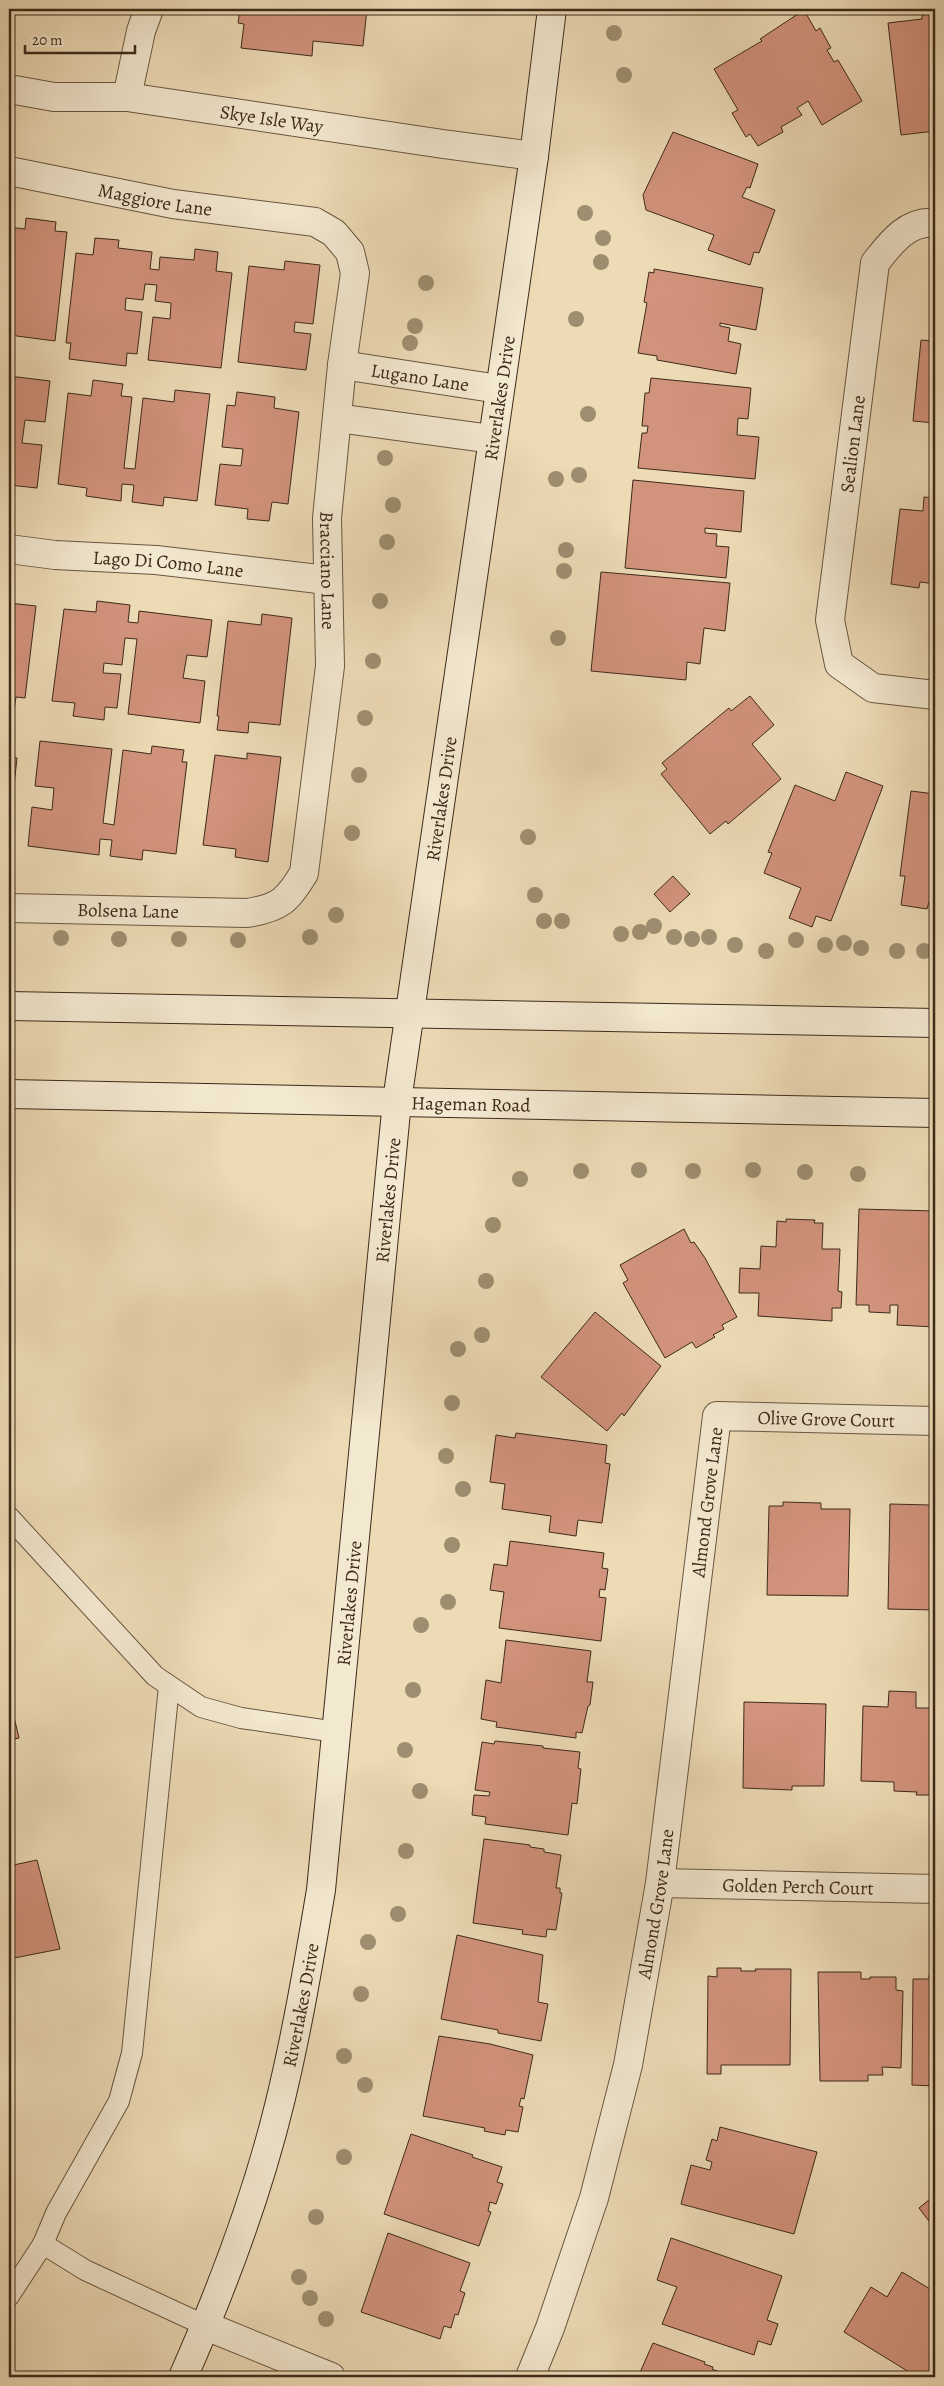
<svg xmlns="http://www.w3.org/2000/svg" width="944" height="2386" font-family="Alegreya,serif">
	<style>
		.building { fill: #d2937c; stroke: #3d2a1a }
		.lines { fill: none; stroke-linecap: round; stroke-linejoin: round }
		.lane-casing { stroke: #695641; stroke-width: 22 }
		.street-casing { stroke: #695641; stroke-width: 30 }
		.secondary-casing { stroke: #3d2a1a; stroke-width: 30 }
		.lane { stroke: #f3e8d0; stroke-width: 20 }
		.street { stroke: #f3e8d0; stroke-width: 28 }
		.secondary { stroke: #f3e8d0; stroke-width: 28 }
		.tree { fill: #9e8e70 }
		.labels { text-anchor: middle; stroke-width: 4.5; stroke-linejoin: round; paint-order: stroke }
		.street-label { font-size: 19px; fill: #3d2a1a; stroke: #f3e8d0 }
	</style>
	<rect width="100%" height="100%" fill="#eddbb6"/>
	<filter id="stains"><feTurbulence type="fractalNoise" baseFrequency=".004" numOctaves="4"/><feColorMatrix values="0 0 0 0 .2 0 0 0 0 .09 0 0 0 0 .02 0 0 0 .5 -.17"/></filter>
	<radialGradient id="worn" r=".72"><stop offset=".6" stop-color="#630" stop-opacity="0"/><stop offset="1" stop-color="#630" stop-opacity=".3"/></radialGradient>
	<g class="building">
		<path d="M240,9H367L363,46L313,41L312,56L241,48L244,24L238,23Z"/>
		<path d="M804,10L816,31L820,28L831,48L827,50L834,62L838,60L862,101L822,125L808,101L797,108L802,115L781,127L783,132L758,146L750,134L746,137L732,113L738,110L714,69L762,41L760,39Z"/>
		<path d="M935,13V131L901,135L888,23L922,19V15Z"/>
		<path d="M673,132L758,164L750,188L747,187L742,197L775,210L759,253L754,252L750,265L708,250L714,235L646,210L643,195Z"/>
		<path d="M26,218L56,222L55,231L67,232L55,341L9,335V227L25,229Z"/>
		<path d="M95,238L119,240L118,248L152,252L150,269L159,270L160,257L194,260L195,249L218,252L216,271L232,273L221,368L148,360L153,317L170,319L171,303L155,301L157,285L145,284L143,300L126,298L125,310L142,312L137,354L127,353L126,366L69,359L71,343H66L76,253L93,255Z"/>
		<path d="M285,261L320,265L313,324L295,322L294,332L311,334L306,370L238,362L249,266L284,270Z"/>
		<path d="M654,269L763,288L756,330L720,323V326L730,328L728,341L741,344L736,374L657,360V356L638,353L647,303L644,302L649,272L654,273Z"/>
		<path d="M921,340L935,341V423L913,421Z"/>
		<path d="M9,376L50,381L45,422L25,420L22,443L42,445L37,488L9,485Z"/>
		<path d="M651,378L751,388L748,419L738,418L737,435L759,437L755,479L638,468L642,433H647L648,426H642L645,393H649Z"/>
		<path d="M93,380L123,384L121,396L132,397L124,468L135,469L143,398L174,402L175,390L210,394L197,501L164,497L163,506L132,502L134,485L122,484L121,501L86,496L87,488L58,484L68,393L91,396Z"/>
		<path d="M237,392L275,397L274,408L299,412L288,504L272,502L269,521L247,519L248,509L215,505L220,464L241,466L243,449L222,447L227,405L235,406Z"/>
		<path d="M633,480L744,491L741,532L705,528V533L717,534L716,546L729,547L726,578L625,568Z"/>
		<path d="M924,497L935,498V584L920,582L919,588L891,584L900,509L923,511Z"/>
		<path d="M601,572L730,583L725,631L704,628L700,664L687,662L686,680L591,671Z"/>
		<path d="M97,601L130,605L128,622L138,623L139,611L212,620L207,657L187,655L183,678L205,681L200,723L128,714L137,639L125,638L122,665L104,663L103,673L121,674L117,708L105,707L104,720L73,716L75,703L52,701L64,609L96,612Z"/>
		<path d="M9,603L36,606L25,698L16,697L14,710L9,709Z"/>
		<path d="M262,614L292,618L280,725L249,722L248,733L217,730L219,716H217L228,621L261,625Z"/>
		<path d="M750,696L774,725L752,744L781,779L728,824L726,821L710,834L661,774L667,769L662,763L729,708L731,711Z"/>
		<path d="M40,741L112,749L103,823L114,825L123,750L151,754L152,746L184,750L182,762H187L176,854L143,850L142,860L110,856L112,840L100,839L99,855L28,846L32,807L52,810L54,788L35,786Z"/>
		<path d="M247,753L281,757L268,862L235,857L236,849L203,845L215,755L247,759Z"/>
		<path d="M9,757L17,758L9,831Z"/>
		<path d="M846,772L883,786L831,921L816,916L812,927L789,918L801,888L764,873L772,853L768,852L795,785L835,801Z"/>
		<path d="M911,791L935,794V903L929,902L927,909L901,905L905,876H900Z"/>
		<path d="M673,876L690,894L670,912L654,894Z"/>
		<path d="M859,1209L935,1211V1327L897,1325L898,1305H890V1313L869,1312V1305H856Z"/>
		<path d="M786,1219L815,1220L814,1223H823L822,1249H840L838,1291L842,1292L841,1308H832V1321L758,1316L759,1293H739L740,1268L760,1269L761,1246L776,1247L777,1221L786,1222Z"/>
		<path d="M684,1229L691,1243L694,1242L705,1258L737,1317L722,1325L724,1329L713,1335L715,1337L696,1348L692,1342L665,1358L623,1283L628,1280L620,1265Z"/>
		<path d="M595,1312L661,1366L624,1416L622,1413L607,1431L541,1377Z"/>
		<path d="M516,1433L607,1445L605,1463L610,1464L602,1523L578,1520L576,1536L549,1532L551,1516L502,1509L505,1484L490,1482L496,1435L515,1438Z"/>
		<path d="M783,1502L821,1503V1509H850L848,1596L767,1595L769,1506H783Z"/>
		<path d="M890,1504L930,1505V1517H935V1610L888,1609Z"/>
		<path d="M510,1541L604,1553L602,1568L608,1569L605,1590L600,1589L599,1597L606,1598L601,1641L499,1628L504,1592L490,1590L494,1564L507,1566Z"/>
		<path d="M506,1640L591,1651L587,1682H593L590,1705L588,1706L582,1733L576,1732V1738L496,1727L497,1722L481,1719L486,1680L501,1683Z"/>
		<path d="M889,1691L916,1692V1708H935V1795H916L917,1792L894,1791V1782L861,1781L863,1706L888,1707Z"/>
		<path d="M9,1696L19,1738L9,1740Z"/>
		<path d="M744,1702L826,1704L824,1786H792V1790L743,1788Z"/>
		<path d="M495,1741L543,1746V1748L580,1752L578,1768L581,1769L577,1804L572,1803L568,1835L485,1824L486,1817L472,1815L474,1795L489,1796L490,1792L475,1790L482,1742L494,1744Z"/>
		<path d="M484,1839L530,1845V1847L544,1849V1852L561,1855L556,1888H560V1893H562L556,1930L547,1929L546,1937L522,1934L523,1930L473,1923Z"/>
		<path d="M37,1860L60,1949L9,1959V1866Z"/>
		<path d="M457,1935L543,1955L538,2002L548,2004L541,2041L498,2033V2030L441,2019Z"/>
		<path d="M717,1968H741V1971H756L755,1969H791L790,2065H721V2074H707L708,1976L717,1977Z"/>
		<path d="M818,1972H861V1979H870V1977H896V1990L903,1991L901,2068L882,2067L883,2075H868V2081H820Z"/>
		<path d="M929,1975H935V2086L912,2085L913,1979H929Z"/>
		<path d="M439,2036L490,2044L533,2055L524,2099L521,2098L519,2106L523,2107L518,2132L506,2130L505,2135L484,2131L485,2128L423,2116Z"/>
		<path d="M720,2127L817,2152L794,2234L681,2204L691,2165L710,2170L712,2162L706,2160L712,2139L717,2141Z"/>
		<path d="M411,2134L473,2155L472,2157L502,2167L497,2182L503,2184L496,2204L490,2202L488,2211L491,2212L479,2246L384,2214Z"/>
		<path d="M935,2195V2229L919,2208Z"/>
		<path d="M388,2233L470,2263L460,2291L465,2293L458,2315L455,2314L451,2328L444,2326L440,2339L361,2312Z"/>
		<path d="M671,2238L782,2276L767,2320L778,2324L771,2345L758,2341L754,2355L662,2324L677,2287L657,2280Z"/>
		<path d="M902,2272L935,2292V2365L928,2377H917L844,2332L871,2287L887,2297Z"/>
		<path d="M653,2343L705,2362L704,2364L713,2367L712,2369L732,2377H638Z"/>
	</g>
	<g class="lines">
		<g class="lane-casing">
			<g id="lane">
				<path d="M9,1517L155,1676L201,1707L241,1718L336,1732"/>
				<path d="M169,1686L132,2053L119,2101L56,2213L43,2244L85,2270L206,2326"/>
				<path d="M9,2296L43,2244"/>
			</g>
		</g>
		<g class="street-casing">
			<g id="street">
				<path id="s1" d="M9,89L54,97H127L443,144L534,156"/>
				<path d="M127,97L141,31L149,9"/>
				<path id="s2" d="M9,171L173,204L315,222L334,233L350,252L355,273L342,365L327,518L330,666L304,873C288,900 280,908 247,913L9,908"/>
				<path d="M935,223C907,220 890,244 875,263L830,620L839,664L873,688L935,695"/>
				<path id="s3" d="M342,365L499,389"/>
				<path d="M337,418L492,439"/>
				<path id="s4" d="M9,549L55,555L156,560L327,580"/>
				<path id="s5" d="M660,1883L935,1889"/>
				<path d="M206,2326L331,2377"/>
				<path id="s6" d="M530,2377L550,2328L594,2198L628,2065L660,1883L717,1416L935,1421"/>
			</g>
		</g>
		<g class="secondary-casing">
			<g id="secondary">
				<path d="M9,1006L935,1023"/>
				<path id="s7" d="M9,1094L935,1113"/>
				<path id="s8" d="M183,2377C222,2289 257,2197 280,2102C297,2032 309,1961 321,1890L397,1101L534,156L552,9"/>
			</g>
		</g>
		<use href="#lane" class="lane"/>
		<use href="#street" class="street"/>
		<use href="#secondary" class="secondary"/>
	</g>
	<g class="tree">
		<circle cx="614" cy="33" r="8"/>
		<circle cx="624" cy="75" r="8"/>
		<circle cx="585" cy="213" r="8"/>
		<circle cx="603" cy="238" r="8"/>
		<circle cx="601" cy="262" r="8"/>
		<circle cx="426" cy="283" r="8"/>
		<circle cx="576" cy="319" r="8"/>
		<circle cx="415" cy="326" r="8"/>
		<circle cx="410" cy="343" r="8"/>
		<circle cx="588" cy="414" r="8"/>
		<circle cx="385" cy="458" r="8"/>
		<circle cx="579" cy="475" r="8"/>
		<circle cx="556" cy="479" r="8"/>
		<circle cx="393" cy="505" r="8"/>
		<circle cx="387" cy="542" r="8"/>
		<circle cx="566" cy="550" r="8"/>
		<circle cx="564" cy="571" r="8"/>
		<circle cx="380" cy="601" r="8"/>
		<circle cx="558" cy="638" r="8"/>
		<circle cx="373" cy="661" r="8"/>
		<circle cx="365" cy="718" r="8"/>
		<circle cx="359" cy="775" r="8"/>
		<circle cx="352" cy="833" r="8"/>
		<circle cx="528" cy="837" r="8"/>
		<circle cx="535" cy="895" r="8"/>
		<circle cx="336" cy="915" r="8"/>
		<circle cx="544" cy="921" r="8"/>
		<circle cx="562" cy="921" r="8"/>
		<circle cx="654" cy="926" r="8"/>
		<circle cx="640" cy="932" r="8"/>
		<circle cx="621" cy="934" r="8"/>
		<circle cx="310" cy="937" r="8"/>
		<circle cx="674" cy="937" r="8"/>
		<circle cx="709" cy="937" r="8"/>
		<circle cx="61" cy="938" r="8"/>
		<circle cx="119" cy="939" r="8"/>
		<circle cx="179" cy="939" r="8"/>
		<circle cx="692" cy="939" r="8"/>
		<circle cx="238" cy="940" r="8"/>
		<circle cx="796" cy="940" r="8"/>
		<circle cx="844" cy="943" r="8"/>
		<circle cx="735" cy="945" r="8"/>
		<circle cx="825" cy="945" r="8"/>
		<circle cx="861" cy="948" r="8"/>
		<circle cx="766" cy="951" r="8"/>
		<circle cx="897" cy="951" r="8"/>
		<circle cx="924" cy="951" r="8"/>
		<circle cx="639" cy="1170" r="8"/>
		<circle cx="753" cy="1170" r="8"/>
		<circle cx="581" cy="1171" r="8"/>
		<circle cx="693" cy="1171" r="8"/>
		<circle cx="805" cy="1172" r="8"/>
		<circle cx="858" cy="1174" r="8"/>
		<circle cx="520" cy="1179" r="8"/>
		<circle cx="493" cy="1225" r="8"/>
		<circle cx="486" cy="1281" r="8"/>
		<circle cx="482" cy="1335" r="8"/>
		<circle cx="458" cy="1349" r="8"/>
		<circle cx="452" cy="1403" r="8"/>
		<circle cx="446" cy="1456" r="8"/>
		<circle cx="463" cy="1489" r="8"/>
		<circle cx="452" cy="1545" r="8"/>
		<circle cx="448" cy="1602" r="8"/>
		<circle cx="421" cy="1625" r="8"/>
		<circle cx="413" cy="1690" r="8"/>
		<circle cx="405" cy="1750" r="8"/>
		<circle cx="420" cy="1791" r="8"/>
		<circle cx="406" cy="1851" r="8"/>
		<circle cx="398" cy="1914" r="8"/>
		<circle cx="368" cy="1942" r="8"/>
		<circle cx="361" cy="1994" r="8"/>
		<circle cx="344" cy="2056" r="8"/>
		<circle cx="365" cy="2085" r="8"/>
		<circle cx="344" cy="2157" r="8"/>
		<circle cx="316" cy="2217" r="8"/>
		<circle cx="299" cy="2277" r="8"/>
		<circle cx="310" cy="2298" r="8"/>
		<circle cx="326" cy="2319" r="8"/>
	</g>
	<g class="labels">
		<g class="street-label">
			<text dy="7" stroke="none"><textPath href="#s1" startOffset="265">Skye Isle Way</textPath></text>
			<text dy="7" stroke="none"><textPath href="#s2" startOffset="149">Maggiore Lane</textPath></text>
			<text dy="7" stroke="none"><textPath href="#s3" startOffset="79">Lugano Lane</textPath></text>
			<text dy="7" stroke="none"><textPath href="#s8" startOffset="2011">Riverlakes Drive</textPath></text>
			<text transform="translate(852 444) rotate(-83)" y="7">Sealion Lane</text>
			<text dy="7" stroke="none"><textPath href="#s4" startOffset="160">Lago Di Como Lane</textPath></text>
			<text dy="7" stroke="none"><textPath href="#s2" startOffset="678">Bracciano Lane</textPath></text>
			<text dy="7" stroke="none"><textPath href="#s8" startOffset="1606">Riverlakes Drive</textPath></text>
			<text transform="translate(128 910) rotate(1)" y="7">Bolsena Lane</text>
			<text dy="7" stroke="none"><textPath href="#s7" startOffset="462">Hageman Road</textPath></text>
			<text dy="7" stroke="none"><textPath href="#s8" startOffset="1201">Riverlakes Drive</textPath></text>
			<text dy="7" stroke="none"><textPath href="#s6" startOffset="1092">Olive Grove Court</textPath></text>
			<text dy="7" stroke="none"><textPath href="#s6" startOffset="896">Almond Grove Lane</textPath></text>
			<text dy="7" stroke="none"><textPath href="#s8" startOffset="796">Riverlakes Drive</textPath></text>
			<text dy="7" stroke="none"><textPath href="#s5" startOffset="138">Golden Perch Court</textPath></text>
			<text dy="7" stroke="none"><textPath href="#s6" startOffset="491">Almond Grove Lane</textPath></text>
			<text dy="7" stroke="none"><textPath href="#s8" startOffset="391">Riverlakes Drive</textPath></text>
		</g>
	</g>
	<rect width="944" height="2386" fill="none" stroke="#eddbb6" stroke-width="30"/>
	<rect x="10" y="10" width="924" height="2366" fill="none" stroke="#3d2a1a" stroke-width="2.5"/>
	<rect x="15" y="15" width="914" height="2356" fill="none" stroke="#3d2a1a"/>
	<path d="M25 45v8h110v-8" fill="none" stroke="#3d2a1a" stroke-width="2.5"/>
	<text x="32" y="45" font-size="15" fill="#3d2a1a" stroke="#f3e8d0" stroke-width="4" paint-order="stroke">20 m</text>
	<rect width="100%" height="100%" filter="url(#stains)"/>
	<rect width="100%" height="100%" fill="url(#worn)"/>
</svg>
